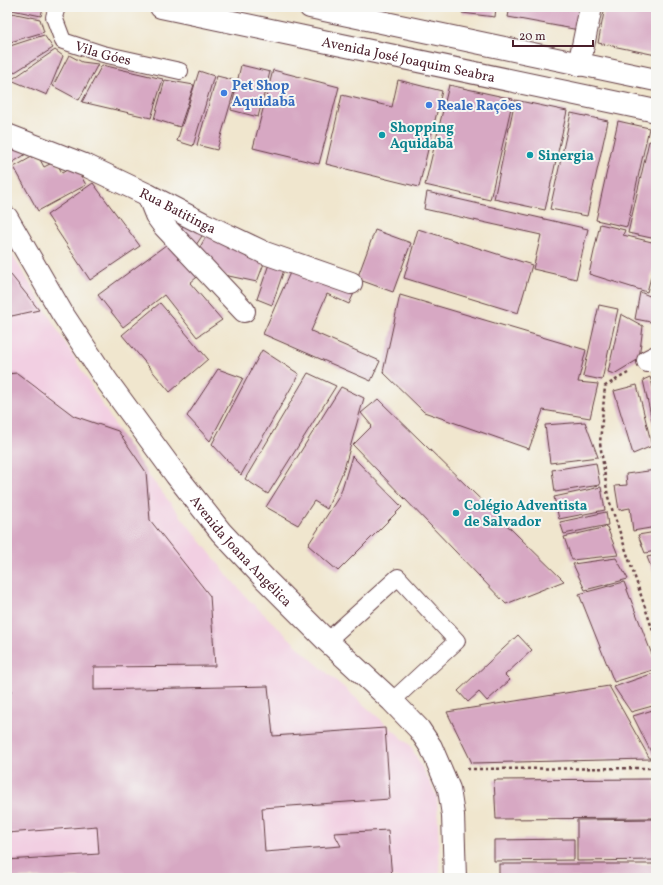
<svg xmlns="http://www.w3.org/2000/svg" width="663" height="885" font-family="Vollkorn,serif">
	<style>
		.built { fill: #f2cfe2 }
		.building { fill: #d7a8c3 }
		.lines { fill: none; stroke-linecap: round; stroke-linejoin: round }
		.lane-casing { stroke: #633d43; stroke-width: 18 }
		.street-casing { stroke: #633d43; stroke-width: 24 }
		.secondary-casing { stroke: #633d43; stroke-width: 24 }
		.primary-casing { stroke: #633d43; stroke-width: 24 }
		.path { stroke: #633d43; stroke-width: 2.5; stroke-dasharray: 3 3; stroke-linecap: butt }
		.lane { stroke: #fff; stroke-width: 16 }
		.street { stroke: #fff; stroke-width: 22 }
		.secondary { stroke: #fff; stroke-width: 22 }
		.primary { stroke: #fff; stroke-width: 22 }
		.shop-dot { fill: #3f7fe0; stroke: #f6f6f2; stroke-width: 1.5 }
		.culture-dot { fill: #0f9aa8; stroke: #f6f6f2; stroke-width: 1.5 }
		.labels { text-anchor: middle; stroke-width: 4; stroke-linejoin: round; paint-order: stroke }
		.street-label { font-size: 14px; fill: #4a1f2b; stroke: #f6f6f2 }
		.shop-label { font-size: 14px; font-weight: bold; fill: #366cbe; stroke: #f6f6f2; text-anchor: start }
		.culture-label { font-size: 14px; font-weight: bold; fill: #0d838f; stroke: #f6f6f2; text-anchor: start }
	</style>
	<rect width="100%" height="100%" fill="#f6f6f2"/>
	<filter id="ink" filterUnits="userSpaceOnUse"><feTurbulence type="fractalNoise" baseFrequency=".025" numOctaves="2"/><feDisplacementMap in="SourceGraphic" scale="8" xChannelSelector="R" yChannelSelector="G"/><feConvolveMatrix kernelMatrix="1 2 1 2 8 2 1 2 1" color-interpolation-filters="sRGB"/></filter>
	<filter id="wash" filterUnits="userSpaceOnUse"><feTurbulence type="fractalNoise" baseFrequency=".012" numOctaves="4" result="noise"/><feDisplacementMap in="SourceGraphic" scale="16" xChannelSelector="R" yChannelSelector="G"/><feGaussianBlur stdDeviation="0.9" result="paint"/><feColorMatrix in="noise" values="0 0 0 0 0 0 0 0 0 0 0 0 0 0 0 0 0 1.4 0 .05"/><feComposite in="paint" operator="in"/></filter>
	<g filter="url(#wash)">
		<rect width="100%" height="100%" fill="#f0e6ce"/>
		<path class="built" d="M7,246L134,457L229,577L247,598L310,658L410,745L437,796L440,878H7Z"/>
		<g id="blocks">
			<g class="building">
				<path d="M7,7H43L41,16L7,9Z"/>
				<path d="M463,7H496L495,17L462,13Z"/>
				<path d="M510,7H583L579,30L508,17Z"/>
				<path d="M605,7H656V55L598,43Z"/>
				<path d="M7,12L40,19L44,32L7,43Z"/>
				<path d="M44,35L53,48L7,77V47Z"/>
				<path d="M55,50L63,56L47,95L11,80Z"/>
				<path d="M69,55L82,62L98,64L79,100L53,86Z"/>
				<path d="M102,65L163,79L151,118L82,102Z"/>
				<path d="M241,65L270,72L258,117L231,110Z"/>
				<path d="M273,70L339,87L319,164L253,148Z"/>
				<path d="M199,71L214,76L193,146L177,141Z"/>
				<path d="M217,76L237,81L217,150L197,145Z"/>
				<path d="M165,80L194,85L180,127L154,119Z"/>
				<path d="M398,80L442,91L419,187L326,164L342,95L392,107Z"/>
				<path d="M449,85L513,99L490,200L425,185Z"/>
				<path d="M515,100L567,111L545,210L494,199Z"/>
				<path d="M571,113L608,121L587,216L550,209Z"/>
				<path d="M618,121L649,128L627,227L596,220Z"/>
				<path d="M7,140L19,142L26,154L7,166Z"/>
				<path d="M649,141L656,143V239L628,233Z"/>
				<path d="M37,154L44,167L56,161L62,173L75,165L86,185L38,211L14,167Z"/>
				<path d="M93,183L140,246L90,280L47,215Z"/>
				<path d="M427,192L588,229L576,279L533,269L541,235L424,209Z"/>
				<path d="M187,221L206,230L192,251L177,234Z"/>
				<path d="M600,224L625,230L623,235L656,243V258L647,292L589,274Z"/>
				<path d="M418,229L532,265L518,313L404,278Z"/>
				<path d="M375,230L411,243L393,292L357,279Z"/>
				<path d="M207,235L266,258L257,282L224,275L196,254Z"/>
				<path d="M174,239L203,272L190,283L222,320L197,337L164,295L123,327L98,295Z"/>
				<path d="M270,261L285,267L272,305L257,299Z"/>
				<path d="M292,268L355,291L349,304L327,294L311,331L380,361L371,381L263,334Z"/>
				<path d="M7,270L39,310L7,317Z"/>
				<path d="M655,286H656V323L635,319L640,292L652,297Z"/>
				<path d="M400,295L586,350L578,382L598,384L590,418L543,410L529,449L424,412L383,372Z"/>
				<path d="M160,303L208,359L170,392L122,335Z"/>
				<path d="M599,305L618,309L602,380L583,376Z"/>
				<path d="M621,314L643,326L639,359L614,374L608,372Z"/>
				<path d="M262,350L299,374L241,475L212,444Z"/>
				<path d="M218,369L243,378L210,441L187,416Z"/>
				<path d="M17,373L74,416L118,431L146,472L150,520L210,596L215,666L94,667V690L268,686L273,736L385,728L390,799L262,808L265,852L341,846L334,833L388,830L392,878H238V876L214,878H7V860L99,854L97,826L7,833V694L11,693L7,569V374Z"/>
				<path d="M308,373L336,386L268,494L245,479Z"/>
				<path d="M650,377L656,396V424L653,425L643,380Z"/>
				<path d="M637,385L652,446L633,454L614,391Z"/>
				<path d="M341,387L364,398L344,469L327,509L314,501L298,525L266,507Z"/>
				<path d="M378,399L564,581L506,604L353,445L372,426L361,413Z"/>
				<path d="M585,422L598,457L550,463L545,425Z"/>
				<path d="M352,456L402,507L338,571L308,545L340,495Z"/>
				<path d="M596,463L600,485L555,492L552,470Z"/>
				<path d="M656,470V527L633,531L630,508L619,510L615,486L627,485L626,474Z"/>
				<path d="M601,487L605,510L559,519L554,497Z"/>
				<path d="M606,512L608,525L564,534L560,522Z"/>
				<path d="M607,527L618,555L572,560L564,537Z"/>
				<path d="M656,532V551L645,553L638,535Z"/>
				<path d="M656,555V577H655L647,557Z"/>
				<path d="M616,558L628,579L585,590L573,564Z"/>
				<path d="M624,582L656,665V669L614,682L579,594Z"/>
				<path d="M518,635L532,650L505,675L510,680L487,701L479,692L468,702L458,691Z"/>
				<path d="M654,673L656,678V705L631,712L614,687Z"/>
				<path d="M609,686L650,759L472,763L447,712Z"/>
				<path d="M656,709V755L653,756L633,716Z"/>
				<path d="M654,779L656,787V818L496,819L494,780Z"/>
				<path d="M656,819V860L577,861V820Z"/>
				<path d="M574,839V860L494,861V840Z"/>
				<rect x="499" y="864" width="157" height="14"/>
			</g>
		</g>
	</g>
	<g filter="url(#ink)">
		<use href="#blocks" fill-opacity="0" stroke="#633d43" stroke-width="1"/>
		<g class="lines">
			<g class="lane-casing">
				<g id="lane">
					<path id="s1" d="M57,7L54,17L63,41L103,54L180,71"/>
					<path d="M327,641L398,577L457,641L392,701"/>
				</g>
			</g>
			<g class="street-casing">
				<g id="street">
					<path d="M579,65L591,7"/>
					<path id="s2" d="M7,135L87,166L148,195L202,223L265,253L351,283"/>
					<path d="M148,195L156,215L164,226L244,311"/>
					<path d="M648,361L656,357"/>
				</g>
			</g>
			<g class="secondary-casing">
				<g id="secondary">
					<path id="s3" d="M7,218L62,313L107,381L176,475L221,532L266,580L327,641L392,701L419,729L431,747L449,789L453,815L455,878"/>
				</g>
			</g>
			<g class="primary-casing">
				<g id="primary">
					<path id="s4" d="M161,7L656,111"/>
					<path d="M310,7L656,80"/>
				</g>
			</g>
			<g class="path">
				<path d="M628,373L605,386L600,443L608,497L656,640"/>
				<path d="M467,769L656,768"/>
			</g>
			<use href="#lane" class="lane"/>
			<use href="#street" class="street"/>
			<use href="#secondary" class="secondary"/>
			<use href="#primary" class="primary"/>
		</g>
	</g>
	<g class="shop-dot">
		<circle cx="224" cy="93" r="4"/>
		<circle cx="429" cy="105" r="4"/>
	</g>
	<g class="culture-dot">
		<circle cx="382" cy="135" r="4"/>
		<circle cx="530" cy="155" r="4"/>
		<circle cx="456" cy="513" r="4"/>
	</g>
	<g class="labels">
		<g class="street-label">
			<text dy="5" stroke="none"><textPath href="#s1" startOffset="78">Vila Góes</textPath></text>
			<text dy="5" stroke="none"><textPath href="#s4" startOffset="253">Avenida José Joaquim Seabra</textPath></text>
			<text dy="5" stroke="none"><textPath href="#s2" startOffset="187">Rua Batitinga</textPath></text>
			<text dy="5" stroke="none"><textPath href="#s3" startOffset="408">Avenida Joana Angélica</textPath></text>
		</g>
		<g class="shop-label">
			<text x="232" y="90">Pet Shop<tspan x="232" dy="16">Aquidabã</tspan></text>
			<text x="437" y="110">Reale Rações</text>
		</g>
		<g class="culture-label">
			<text x="390" y="132">Shopping<tspan x="390" dy="16">Aquidabã</tspan></text>
			<text x="538" y="160">Sinergia</text>
			<text x="464" y="510">Colégio Adventista<tspan x="464" dy="16">de Salvador</tspan></text>
		</g>
	</g>
	<rect width="663" height="885" fill="none" stroke="#f6f6f2" stroke-width="24"/>
	<path d="M513 40v6h80v-6" fill="none" stroke="#4a1f2b" stroke-width="2"/>
	<text x="519" y="40" font-size="12" fill="#4a1f2b" stroke="#f6f6f2" stroke-width="3" paint-order="stroke">20 m</text>
</svg>
